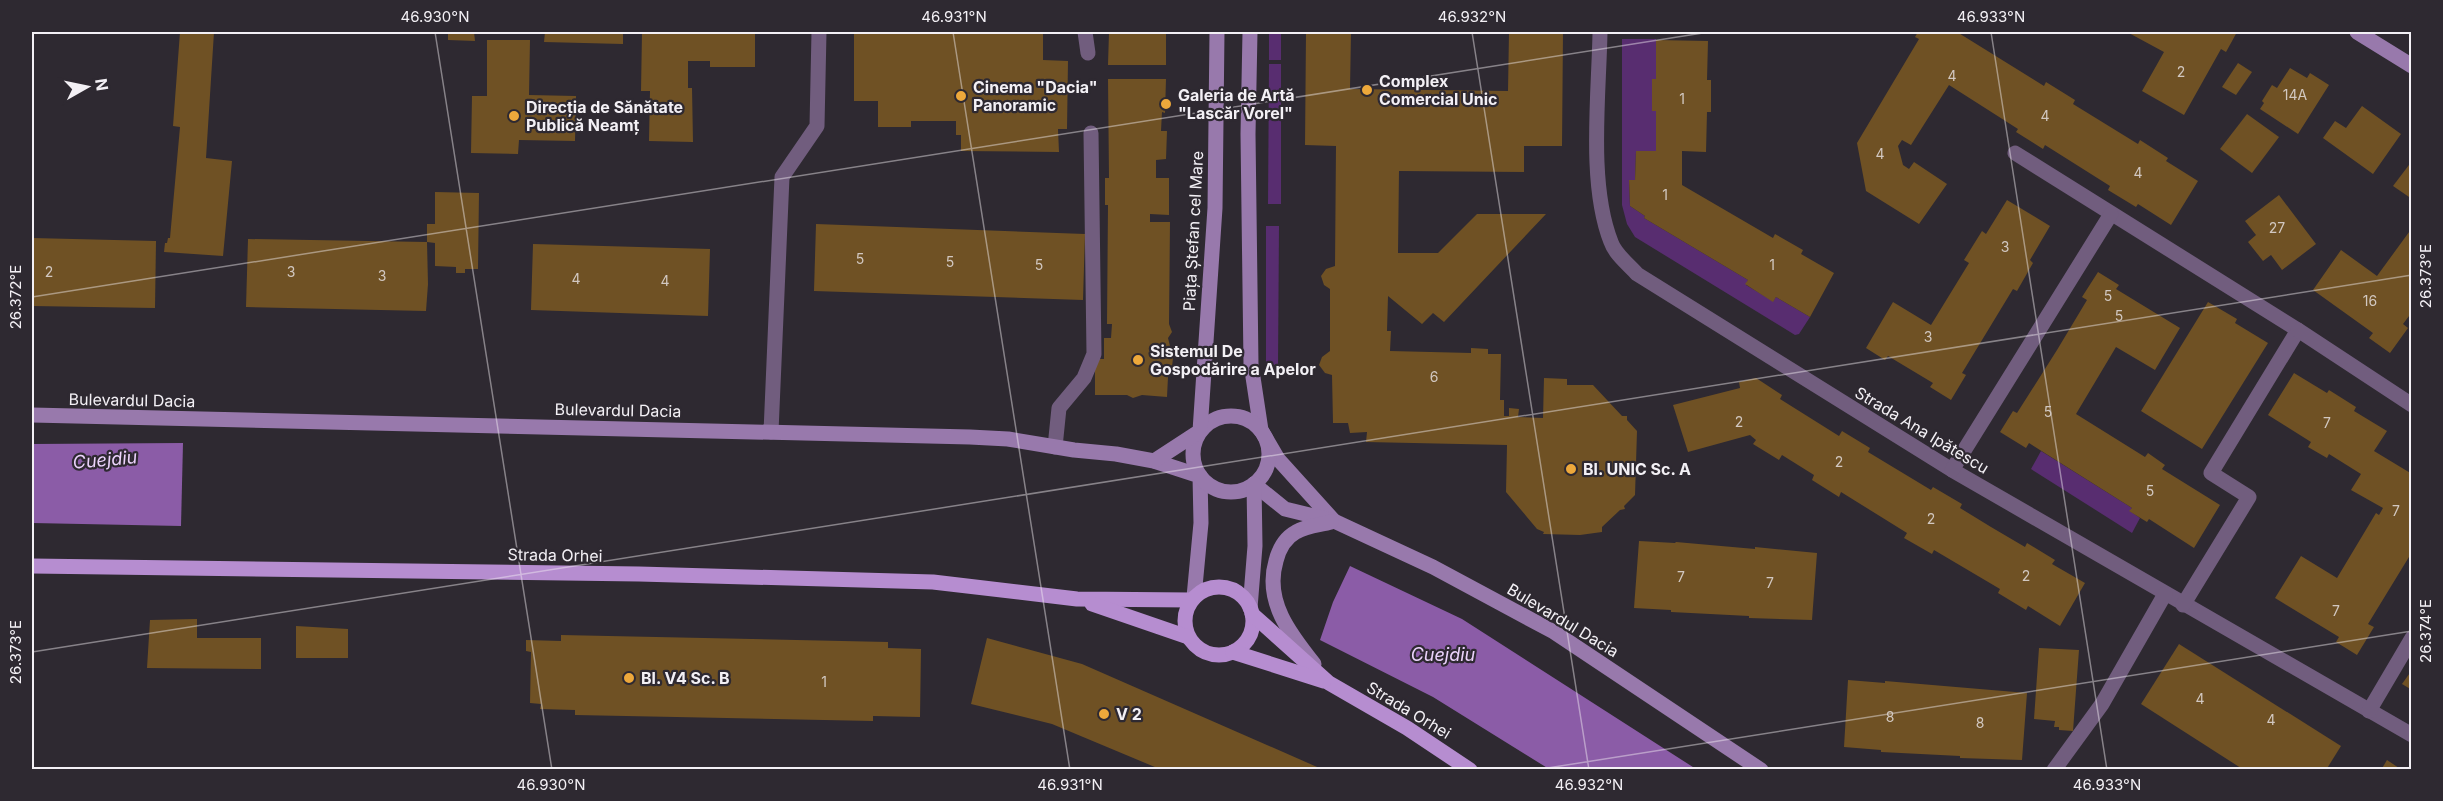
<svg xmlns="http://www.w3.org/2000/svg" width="2443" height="801" font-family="Inter,sans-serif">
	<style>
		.green { fill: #582d70 }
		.water { fill: #8b5ca7 }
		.building { fill: #6f5124 }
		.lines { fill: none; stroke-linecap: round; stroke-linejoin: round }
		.street { stroke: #715d7e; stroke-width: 15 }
		.secondary { stroke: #9879ac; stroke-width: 15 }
		.primary { stroke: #b68dd0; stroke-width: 15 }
		.ticks { fill: none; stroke: #f3f0f5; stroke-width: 1.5; stroke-opacity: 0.45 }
		.poi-dot { fill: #eda83b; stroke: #2e2931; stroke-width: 2 }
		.labels { text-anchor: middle; stroke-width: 4.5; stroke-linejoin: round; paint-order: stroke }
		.number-label { font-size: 14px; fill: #d2c8c1 }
		.poi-label { font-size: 16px; font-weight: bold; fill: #f3f0f5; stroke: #2e2931; text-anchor: start }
		.street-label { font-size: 16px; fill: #f3f0f5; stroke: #2e2931 }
		.water-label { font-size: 18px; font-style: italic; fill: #ecd3fc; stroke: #2e2931 }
		.neatline { fill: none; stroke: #f3f0f5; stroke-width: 2 }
		.ticks-label { font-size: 15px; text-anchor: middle; fill: #f3f0f5 }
	</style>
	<rect width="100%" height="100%" fill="#2e2931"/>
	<g class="green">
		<rect x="1269" y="32" width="12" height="28"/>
		<path d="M1622,39H1656V79L1652,111H1656V151H1636L1635,180L1629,181L1630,206L1645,216L1644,218L1748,280L1746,285L1773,301L1776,297L1810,317L1799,334L1795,335L1635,237L1627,224L1622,205Z"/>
		<path d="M1269,64H1281V204H1268Z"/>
		<path d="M1266,226H1279L1278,365H1266Z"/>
		<path d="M2041,451L2132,508L2130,511L2140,518L2132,533L2031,469Z"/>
	</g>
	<g class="water">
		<path d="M183,443L181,526L32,523V444Z"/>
		<path d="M1350,566L1462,619L1696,769H1549L1433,697L1320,640L1333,602Z"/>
	</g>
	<g class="building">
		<path d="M180,32H214L206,158L232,161L223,256L164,252L165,243H167L168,238H170L180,127L173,126Z"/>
		<path d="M448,32H474L475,41L448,40Z"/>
		<path d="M545,32H623V44L544,42Z"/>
		<path d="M642,32H755V67H710V61H688V88H692L693,142L649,141L650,91H641Z"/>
		<path d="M854,32H1043V60L1068,61L1067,129H1058L1059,152L961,151V135H956V121H911V127H878V101H854Z"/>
		<path d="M1109,32H1166V65H1108Z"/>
		<path d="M1306,32H1351L1350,89L1508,91L1509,32H1563L1562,146H1524V172L1399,171L1398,253H1438L1477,214H1546L1444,322L1433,313L1422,324L1388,296L1387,331H1391L1390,351L1471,353V348L1488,349V354H1501L1500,400H1504V416H1509V408L1519,409L1518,417L1543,418L1544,378L1567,379V385H1593L1622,416H1627V420L1637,431L1635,495L1624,506L1625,509L1620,510L1602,527V532L1580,535L1543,534L1544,532L1537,529L1506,492L1507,445L1366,442L1367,432L1350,433L1348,423H1333L1332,375L1325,373L1319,365L1322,357L1330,351V289L1324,285L1321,276L1326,269L1335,266L1336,146L1305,145Z"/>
		<path d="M1918,32H1957L2044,86L2046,82L2075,100L2073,104L2138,144L2140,140L2168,158L2166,161L2198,181L2171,225L2138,204L2136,207L2108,190L2110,186L2045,145L2043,149L2016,132L2018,129L1949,85L1911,145L1902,140L1898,146L1903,165L1909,169L1914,162L1947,184L1919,224L1866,191L1857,143L1919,39L1915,37Z"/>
		<path d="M2127,32H2237L2226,52L2221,49L2184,115L2142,91L2164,52Z"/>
		<path d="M487,40H530L529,95L576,96L575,141L519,140L518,154L471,153L472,96H487Z"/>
		<path d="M1656,40L1708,41L1707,80H1711V112H1707L1706,152L1682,151V185L1773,238L1775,234L1803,250L1801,254L1834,273L1810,317L1776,297L1773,302L1745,284L1748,280L1644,218L1645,216L1630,206L1629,180H1635L1636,151H1656V111H1652V79H1656Z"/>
		<path d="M2238,63L2252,72L2236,95L2222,87Z"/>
		<path d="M2290,68L2307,78L2310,73L2329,85L2298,134L2260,109L2264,103L2262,101L2272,85L2277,88Z"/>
		<path d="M1108,79H1166L1165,113L1162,112L1161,131H1167L1166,159L1156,160V178H1169V215L1150,214V222H1170L1169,324L1172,332L1168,338L1173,358L1172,367L1168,377L1167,397L1142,395L1133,398L1127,395H1095V363L1097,359H1104V338H1111L1112,324H1107L1108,205H1105V178H1109Z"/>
		<path d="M2362,106L2401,134L2373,174L2323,138L2335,121L2346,128Z"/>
		<path d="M2247,114L2279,137L2252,173L2220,149Z"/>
		<path d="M2412,161V199L2393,186Z"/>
		<path d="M435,192L479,193L478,269H465V273H456V267L435,266V243L427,242V224H435Z"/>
		<path d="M2279,195L2316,244L2282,270L2271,255L2263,261L2248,242L2256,235L2245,221Z"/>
		<path d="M2007,200L2050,226L2030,260L2033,263L2017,291L2013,289L1962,373L1966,375L1951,400L1930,387L1933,383L1888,356L1885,360L1866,348L1893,302L1931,325L1969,263L1964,260L1982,231L1986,234Z"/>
		<path d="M816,224L1085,234L1083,300L814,291Z"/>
		<path d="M2412,228V312L2403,324L2408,328L2390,353L2369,338L2373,333L2313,290L2341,250L2377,276Z"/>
		<path d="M32,238L156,241L155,308L32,306Z"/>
		<path d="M248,239L427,242L428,284L426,311L246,307Z"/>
		<path d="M533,244L710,249L708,316L531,310Z"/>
		<path d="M2098,272L2119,285L2116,289L2180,328L2155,370L2116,347L2076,414L2145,457L2148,453L2165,465L2162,469L2220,505L2194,548L2149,519L2147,522L2129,511L2132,508L2029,443L2026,448L2000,432L2013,411L2017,413L2057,350L2087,300L2082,297Z"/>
		<path d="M2208,302L2237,319L2235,323L2268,343L2202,449L2141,411Z"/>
		<path d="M2294,373L2327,393L2329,390L2356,407L2354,411L2387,431L2374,451L2412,474V552L2368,624L2374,627L2357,655L2336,642L2339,637L2275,598L2301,556L2337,578L2376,513L2379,515L2383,508L2351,490L2361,474L2329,454L2327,458L2308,447L2311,442L2268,415Z"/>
		<path d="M1756,378L1782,395L1780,399L1839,436L1842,431L1870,448L1868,452L1931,490L1933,487L1962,504L1960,508L1991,527L2025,547L2027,543L2055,560L2052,564L2085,583L2060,626L2028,606L2026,610L1998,593L2000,589L1934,550L1932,554L1904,538L1907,533L1841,492L1839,497L1812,480L1814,475L1782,455L1779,460L1753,444L1756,440L1750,435L1688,452L1673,405L1740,388L1739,382Z"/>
		<path d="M1639,541L1675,543L1676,542L1755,549V547L1817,553L1812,620L1749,618V616L1671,612V610L1634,608Z"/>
		<path d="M197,619V638H261V669L147,668L150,620Z"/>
		<path d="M296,626L348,629V658H296Z"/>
		<path d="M561,635L888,642V648L921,649L920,717L873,716V721L575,715V710L540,709L541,704L530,703L531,652L526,651V640L561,641Z"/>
		<path d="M987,638L1082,664L1324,770H1162L1052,724L971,704Z"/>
		<path d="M2179,644L2341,746L2326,770H2244L2141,704Z"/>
		<path d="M2039,648L2079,650L2073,731L2059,730V727H2054L2055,721L2034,719Z"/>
		<path d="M2412,670V690L2402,684Z"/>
		<path d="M1848,680L1885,683V681L2027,693L2022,760L1960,758V756L1881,752V750L1844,747Z"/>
		<path d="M2387,760L2402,770H2381Z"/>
	</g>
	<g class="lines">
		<g class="street">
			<path d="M1085,32L1088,53"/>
			<path d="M1600,32C1599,94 1588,184 1611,242C1615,254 1629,265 1637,274L1952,470L2412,735"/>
			<path d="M2015,153L2298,330L2211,473L2249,497L2183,605"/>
			<path d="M2298,330L2412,405"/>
			<path d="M771,432L782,177L817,126L819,32"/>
			<path d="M1055,447L1059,408L1084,378L1094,354L1091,133"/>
			<path d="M1952,470L2111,214"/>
			<path d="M2369,711L2412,638"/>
			<path d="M2054,770L2102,704L2165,594"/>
		</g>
		<g class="secondary">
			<path d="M1250,32L1248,134L1251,364L1261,430L1278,459L1334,521"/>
			<path d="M2357,32L2412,66"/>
			<path d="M32,415L970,437L1008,439L1074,450L1116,454L1154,461L1200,476L1201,523L1194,597"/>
			<circle cx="1231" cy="454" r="38"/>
			<path d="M1154,461L1200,431L1215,208L1217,32"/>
			<path d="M1254,484L1285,509L1334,521L1433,567L1554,632L1761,770"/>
			<path d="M1250,608L1255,546L1254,484"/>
			<path d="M1314,664C1290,634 1264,601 1276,561C1279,549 1285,538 1296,532C1306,526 1320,525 1331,522"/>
		</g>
		<g class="primary">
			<path d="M32,566L639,574L933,582L1077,599L1191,600"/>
			<circle cx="1219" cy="621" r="34"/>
			<path d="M1092,604L1188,637"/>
			<path d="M1252,614L1329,683L1407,728L1470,770"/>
			<path d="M1233,652L1324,681"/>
		</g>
	</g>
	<path class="ticks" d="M435,32L552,770M953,32L1070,770M1472,32L1589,770M1991,32L2107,770M32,297L1709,32M32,652L2412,275M32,760L33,770M1535,770L2412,631"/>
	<g class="poi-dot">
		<circle cx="1367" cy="90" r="6"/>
		<circle cx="961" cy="96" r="6"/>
		<circle cx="1166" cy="104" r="6"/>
		<circle cx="514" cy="116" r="6"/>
		<circle cx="1138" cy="360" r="6"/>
		<circle cx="1571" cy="469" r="6"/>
		<circle cx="629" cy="678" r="6"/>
		<circle cx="1104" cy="714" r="6"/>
	</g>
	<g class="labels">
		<g class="number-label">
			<text x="2181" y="77">2</text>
			<text x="1952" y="81">4</text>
			<text x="2295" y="100">14A</text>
			<text x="1682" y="104">1</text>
			<text x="2045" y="121">4</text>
			<text x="1880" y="159">4</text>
			<text x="2138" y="178">4</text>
			<text x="1665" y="200">1</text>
			<text x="2277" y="233">27</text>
			<text x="2005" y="252">3</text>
			<text x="860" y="264">5</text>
			<text x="950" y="267">5</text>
			<text x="1039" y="270">5</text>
			<text x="1772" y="270">1</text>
			<text x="49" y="277">2</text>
			<text x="291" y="277">3</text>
			<text x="382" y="281">3</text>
			<text x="576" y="284">4</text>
			<text x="665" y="286">4</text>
			<text x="2108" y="301">5</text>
			<text x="2370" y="306">16</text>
			<text x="2119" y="321">5</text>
			<text x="1928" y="342">3</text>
			<text x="1434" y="382">6</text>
			<text x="2048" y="417">5</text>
			<text x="1739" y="427">2</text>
			<text x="2327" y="428">7</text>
			<text x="1839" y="467">2</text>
			<text x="2150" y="496">5</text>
			<text x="2396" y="516">7</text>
			<text x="1931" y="524">2</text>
			<text x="2026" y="581">2</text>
			<text x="1681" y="582">7</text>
			<text x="1770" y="588">7</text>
			<text x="2336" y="616">7</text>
			<text x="824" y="687">1</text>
			<text x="2200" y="704">4</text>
			<text x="1890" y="722">8</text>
			<text x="2271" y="725">4</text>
			<text x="1980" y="728">8</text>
		</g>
		<g class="poi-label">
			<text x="1379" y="87">Complex<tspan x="1379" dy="18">Comercial Unic</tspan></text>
			<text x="973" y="93">Cinema "Dacia"<tspan x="973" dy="18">Panoramic</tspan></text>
			<text x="1178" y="101">Galeria de Artă<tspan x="1178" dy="18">"Lascăr Vorel"</tspan></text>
			<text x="526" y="113">Direcția de Sănătate<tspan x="526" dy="18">Publică Neamț</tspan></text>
			<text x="1150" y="357">Sistemul De<tspan x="1150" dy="18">Gospodărire a Apelor</tspan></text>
			<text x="1583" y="475">Bl. UNIC Sc. A</text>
			<text x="641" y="684">Bl. V4 Sc. B</text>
			<text x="1116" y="720">V 2</text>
		</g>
		<g class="street-label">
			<text transform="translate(1193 231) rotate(-87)" y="6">Piața Ștefan cel Mare</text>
			<text transform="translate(132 400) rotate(1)" y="6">Bulevardul Dacia</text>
			<text transform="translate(618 410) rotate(1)" y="6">Bulevardul Dacia</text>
			<text transform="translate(1922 430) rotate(31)" y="6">Strada Ana Ipătescu</text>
			<text transform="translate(555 555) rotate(1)" y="6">Strada Orhei</text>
			<text transform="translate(1563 620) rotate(31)" y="6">Bulevardul Dacia</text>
			<text transform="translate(1409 710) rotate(31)" y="6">Strada Orhei</text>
		</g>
		<g class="water-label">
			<text transform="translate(105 460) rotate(-5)" y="6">Cuejdiu</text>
			<text x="1443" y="661">Cuejdiu</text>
		</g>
	</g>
	<rect width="2443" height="801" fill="none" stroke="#2e2931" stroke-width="66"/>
	<g transform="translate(87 87) rotate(81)" stroke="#2e2931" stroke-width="4.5" paint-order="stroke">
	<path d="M0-4.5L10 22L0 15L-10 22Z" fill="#f3f0f5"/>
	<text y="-9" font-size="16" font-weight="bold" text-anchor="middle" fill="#f3f0f5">N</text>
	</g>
	<rect x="33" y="33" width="2377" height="735" class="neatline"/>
	<g class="ticks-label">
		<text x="435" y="22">46.930°N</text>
		<text x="954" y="22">46.931°N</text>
		<text x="1472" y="22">46.932°N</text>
		<text x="1991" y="22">46.933°N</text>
		<text transform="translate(2426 276) rotate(-90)" y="5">26.373°E</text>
		<text transform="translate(16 297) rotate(-90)" y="5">26.372°E</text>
		<text transform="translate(2426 631) rotate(-90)" y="5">26.374°E</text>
		<text transform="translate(16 652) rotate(-90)" y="5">26.373°E</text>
		<text x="551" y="790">46.930°N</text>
		<text x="1070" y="790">46.931°N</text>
		<text x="1589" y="790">46.932°N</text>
		<text x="2107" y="790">46.933°N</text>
	</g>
</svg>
